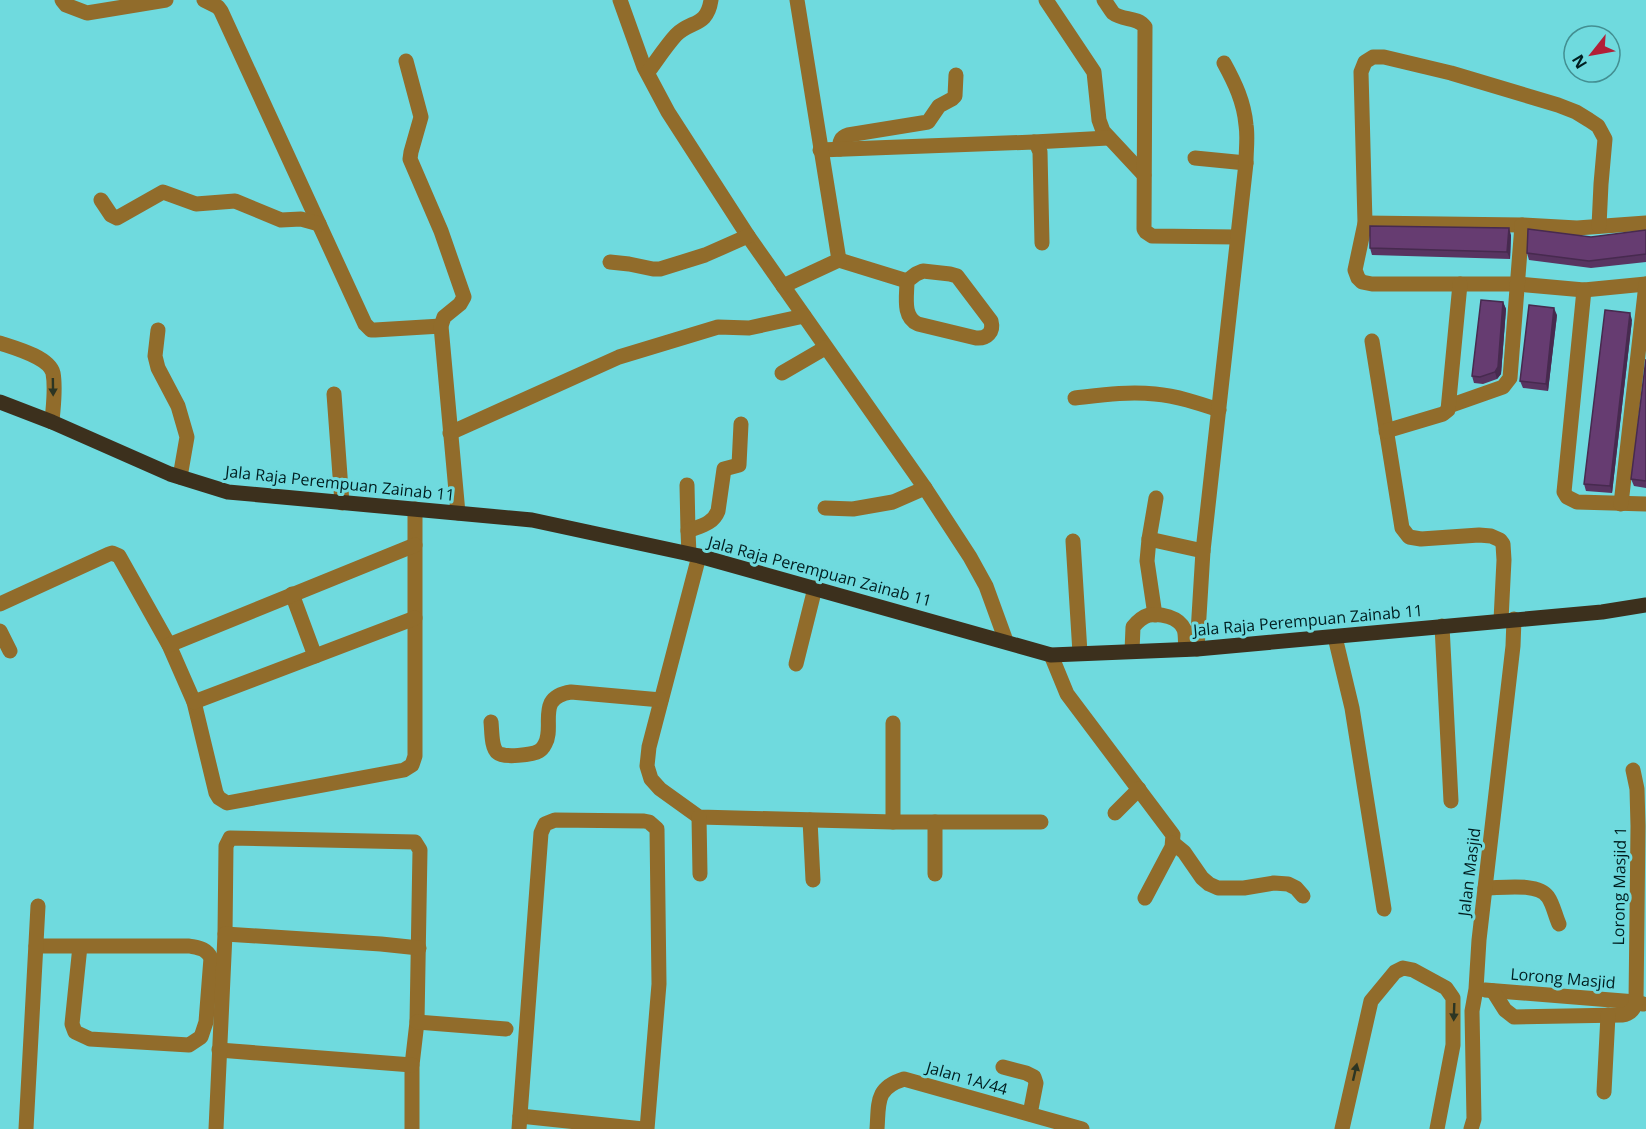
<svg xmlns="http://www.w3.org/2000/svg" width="1646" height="1129" font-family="'Open Sans',sans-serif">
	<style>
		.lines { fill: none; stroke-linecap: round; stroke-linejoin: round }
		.minor { stroke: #916c2b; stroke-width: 15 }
		.major { stroke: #3c301d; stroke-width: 15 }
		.wall { fill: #583461 }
		.shaded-wall { fill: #472a4f }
		.building { fill: #663c71; stroke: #472a4f; stroke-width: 1.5 }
		.oneway { fill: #2c3523 }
		.labels { text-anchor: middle; stroke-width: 6; stroke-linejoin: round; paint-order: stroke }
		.street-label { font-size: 16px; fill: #001e20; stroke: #6fdade }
	</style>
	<rect width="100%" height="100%" fill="#6fdade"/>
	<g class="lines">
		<g class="minor">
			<path d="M62,0L66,5L87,13L166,0"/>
			<path d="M204,0L218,7L221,11L365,324L371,330H375L441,326"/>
			<path d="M620,0L644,67L668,112L748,236L925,488L970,557L986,586L1006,641"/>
			<path d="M1046,0L1094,72L1099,120L1103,131L1144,175"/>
			<path d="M1104,0C1107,4 1110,9 1113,13C1123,21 1137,16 1145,27L1144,229L1146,232L1152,236L1236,237"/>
			<path d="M406,61L421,117L411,152L410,159L441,231L464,297L460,304L444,317L441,326L458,513"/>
			<path d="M648,72C657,60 666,46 676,35C691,20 707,27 711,0"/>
			<path d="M1034,142L1108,138"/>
			<path d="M840,149C839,142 841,137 848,135L928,122L939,106L952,99L955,96L956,75"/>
			<path d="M820,150L1034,142L1037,145L1040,152L1042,243"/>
			<path d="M1195,158L1246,163"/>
			<path d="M101,200L111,215L117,218L163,192L196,204L235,201L281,220L301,219L319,224"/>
			<path d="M1365,223L1522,225L1577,228L1646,223"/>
			<path d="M1599,226L1601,184L1605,139L1598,126L1589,120L1576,112L1558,105L1451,73L1384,57H1373L1365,62L1361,72L1365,223L1355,270L1358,278L1362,282L1372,284H1517L1584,290L1646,284"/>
			<path d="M839,260L907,281"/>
			<path d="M610,262L629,264L653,269H660L705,255L748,236"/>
			<path d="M923,271L950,274L957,276L991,321C994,332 987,339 976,338L918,324C902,317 907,296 907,281L916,274Z"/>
			<path d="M783,286L839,260L797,0"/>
			<path d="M1584,290L1564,492L1567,497L1577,502L1646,504"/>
			<path d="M158,330L155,356L158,368L178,406L187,437L180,477"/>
			<path d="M1372,341L1402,528L1409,537L1421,539L1479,535L1491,536L1500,540L1503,544L1504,560L1501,620"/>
			<path d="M0,343C15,348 49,357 53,373C56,389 53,407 52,422"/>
			<path d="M782,373L825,348"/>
			<path d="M334,394L342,503"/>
			<path d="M1075,398C1101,395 1128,391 1155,394C1177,396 1198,403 1219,410"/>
			<path d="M1449,406L1503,387L1510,378L1522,225"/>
			<path d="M1386,431L1443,414L1448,410L1460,284"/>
			<path d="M450,433L619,357L718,327L749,328L804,316"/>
			<path d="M687,485L688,531"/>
			<path d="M1621,504L1646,284"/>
			<path d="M825,508L853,509L893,502L925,488"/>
			<path d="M1149,539L1203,551"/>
			<path d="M1073,541L1080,653"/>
			<path d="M689,554L688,531C700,526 713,524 718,511L724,469L739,465L741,424"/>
			<path d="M699,556L649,747L647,766L651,779L660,789L699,817L893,822H1041"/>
			<path d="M292,594L315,656"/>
			<path d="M0,604L109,554L112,553L119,556L169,645L194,702L216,793L219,798L227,803L404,770L412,765L415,756V509"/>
			<path d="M1155,615L1147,561L1149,539L1156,498"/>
			<path d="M1442,626L1451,801"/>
			<path d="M0,631L10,651"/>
			<path d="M1335,637L1352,708L1384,909"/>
			<path d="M169,645L415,545"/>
			<path d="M1197,649L1203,551L1246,163C1246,150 1248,137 1246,125C1244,102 1235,83 1224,63"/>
			<path d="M1132,651L1133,627C1137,622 1142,617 1149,615C1160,613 1179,617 1184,629C1186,634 1185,643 1186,649"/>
			<path d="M1051,655L1067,694L1173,835L1172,847L1145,898"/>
			<path d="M796,664L815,588"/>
			<path d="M194,702L415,618"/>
			<path d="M491,722C492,730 491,748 498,753C503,758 533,755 539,751C541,750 544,746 545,744C552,732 545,715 551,703C555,696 564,693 571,692L661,700"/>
			<path d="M893,723V822"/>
			<path d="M1115,813L1139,789"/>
			<path d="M699,817L700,874"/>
			<path d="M810,820L813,880"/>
			<path d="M1173,843L1184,852L1202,878L1209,884L1218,888H1244L1274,883L1288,884L1296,888L1303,896"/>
			<path d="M935,874V822"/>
			<path d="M1485,888C1501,888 1538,882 1548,897C1553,904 1555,915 1559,924"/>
			<path d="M225,934L226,846L230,838L415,842L420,850L417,1022L412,1065V1129"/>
			<path d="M36,946H189C199,948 206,948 211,958L206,1022L201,1037L189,1045L90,1039L75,1032L72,1024L80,946"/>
			<path d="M1485,990L1636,1002L1643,1004"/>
			<path d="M1493,991L1505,1010L1514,1017L1622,1015C1630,1014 1634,1010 1636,1002L1638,826L1637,789L1633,770"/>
			<path d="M417,1022L506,1029"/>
			<path d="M219,1050L412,1065"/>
			<path d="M1003,1067L1026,1073L1034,1077L1036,1083L1030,1114"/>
			<path d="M1604,1092L1608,1015"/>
			<path d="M520,1116L643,1129"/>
			<path d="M26,1129L38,906"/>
			<path d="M216,1129L225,934L381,944L419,948"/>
			<path d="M519,1129L541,833L545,824L555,820L644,821L649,822L657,829L659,984L647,1129"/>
			<path d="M877,1129C879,1103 875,1088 904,1079L1082,1129"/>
			<path d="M1342,1129L1371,1001L1395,972L1403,968L1413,970L1446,988L1453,998V1045L1437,1129"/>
			<path d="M1471,1129L1474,1119L1472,1011L1476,989L1479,940L1513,646L1514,619"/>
		</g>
		<path class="major" d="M0,402L52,422L170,474L228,492L532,520L699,556L1051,655L1197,649L1602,612L1646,605"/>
	</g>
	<g class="wall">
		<path d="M1646,230V262L1591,268L1529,260L1527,253L1591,237Z"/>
		<path d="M1511,235L1510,259L1372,255L1370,248Z"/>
		<path d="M1503,302L1506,309L1501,374L1497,379L1483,384L1474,383L1472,376Z"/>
		<path d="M1557,315L1548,391L1523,388L1520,381Z"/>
		<path d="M1632,320L1612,493L1586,491L1584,484Z"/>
		<path d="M1646,359V488L1634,486L1631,479Z"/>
	</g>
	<g class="shaded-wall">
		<path d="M1509,228L1511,235L1510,259L1507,252Z"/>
		<path d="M1503,302L1506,309L1501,374L1497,379L1495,372Z"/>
		<path d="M1554,308L1557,315L1548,391L1546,384Z"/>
		<path d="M1630,313L1632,320L1612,493L1610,486Z"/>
	</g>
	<g class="building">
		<path d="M1370,226L1509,228L1507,252L1370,248Z"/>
		<path d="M1528,229L1591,237L1646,230V254L1589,261L1527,253Z"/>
		<path d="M1481,300L1503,302L1498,367L1495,372L1480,377L1472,376Z"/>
		<path d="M1529,305L1554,308L1546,384L1520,381Z"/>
		<path d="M1605,310L1630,313L1610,486L1584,484Z"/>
		<path d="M1646,359V481L1631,479Z"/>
	</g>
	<defs><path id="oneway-solid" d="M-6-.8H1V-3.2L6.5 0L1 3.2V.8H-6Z" transform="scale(1.5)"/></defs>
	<g class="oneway">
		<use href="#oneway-solid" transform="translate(53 387) rotate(89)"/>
		<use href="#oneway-solid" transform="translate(1454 1012) rotate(92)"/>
		<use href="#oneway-solid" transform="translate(1355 1072) rotate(-77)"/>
	</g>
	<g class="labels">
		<g class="street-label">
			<text transform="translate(340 483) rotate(6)" y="6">Jala Raja Perempuan Zainab 11</text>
			<text transform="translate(820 571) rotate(15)" y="6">Jala Raja Perempuan Zainab 11</text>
			<text transform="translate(1308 620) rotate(-5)" y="6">Jala Raja Perempuan Zainab 11</text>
			<text transform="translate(1469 872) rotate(-83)" y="6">Jalan Masjid</text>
			<text transform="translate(1619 886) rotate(-89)" y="6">Lorong Masjid 1</text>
			<text transform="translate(1563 978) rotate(5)" y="6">Lorong Masjid</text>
			<text transform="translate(967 1078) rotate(16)" y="6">Jalan 1A/44</text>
		</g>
	</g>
	<g transform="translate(1592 54) rotate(239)"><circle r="28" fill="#6fdade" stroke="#438f92" stroke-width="1.5"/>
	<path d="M0-4.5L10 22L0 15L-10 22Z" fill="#b21f37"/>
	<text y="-9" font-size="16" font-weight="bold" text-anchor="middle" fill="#001e20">N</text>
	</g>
</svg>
